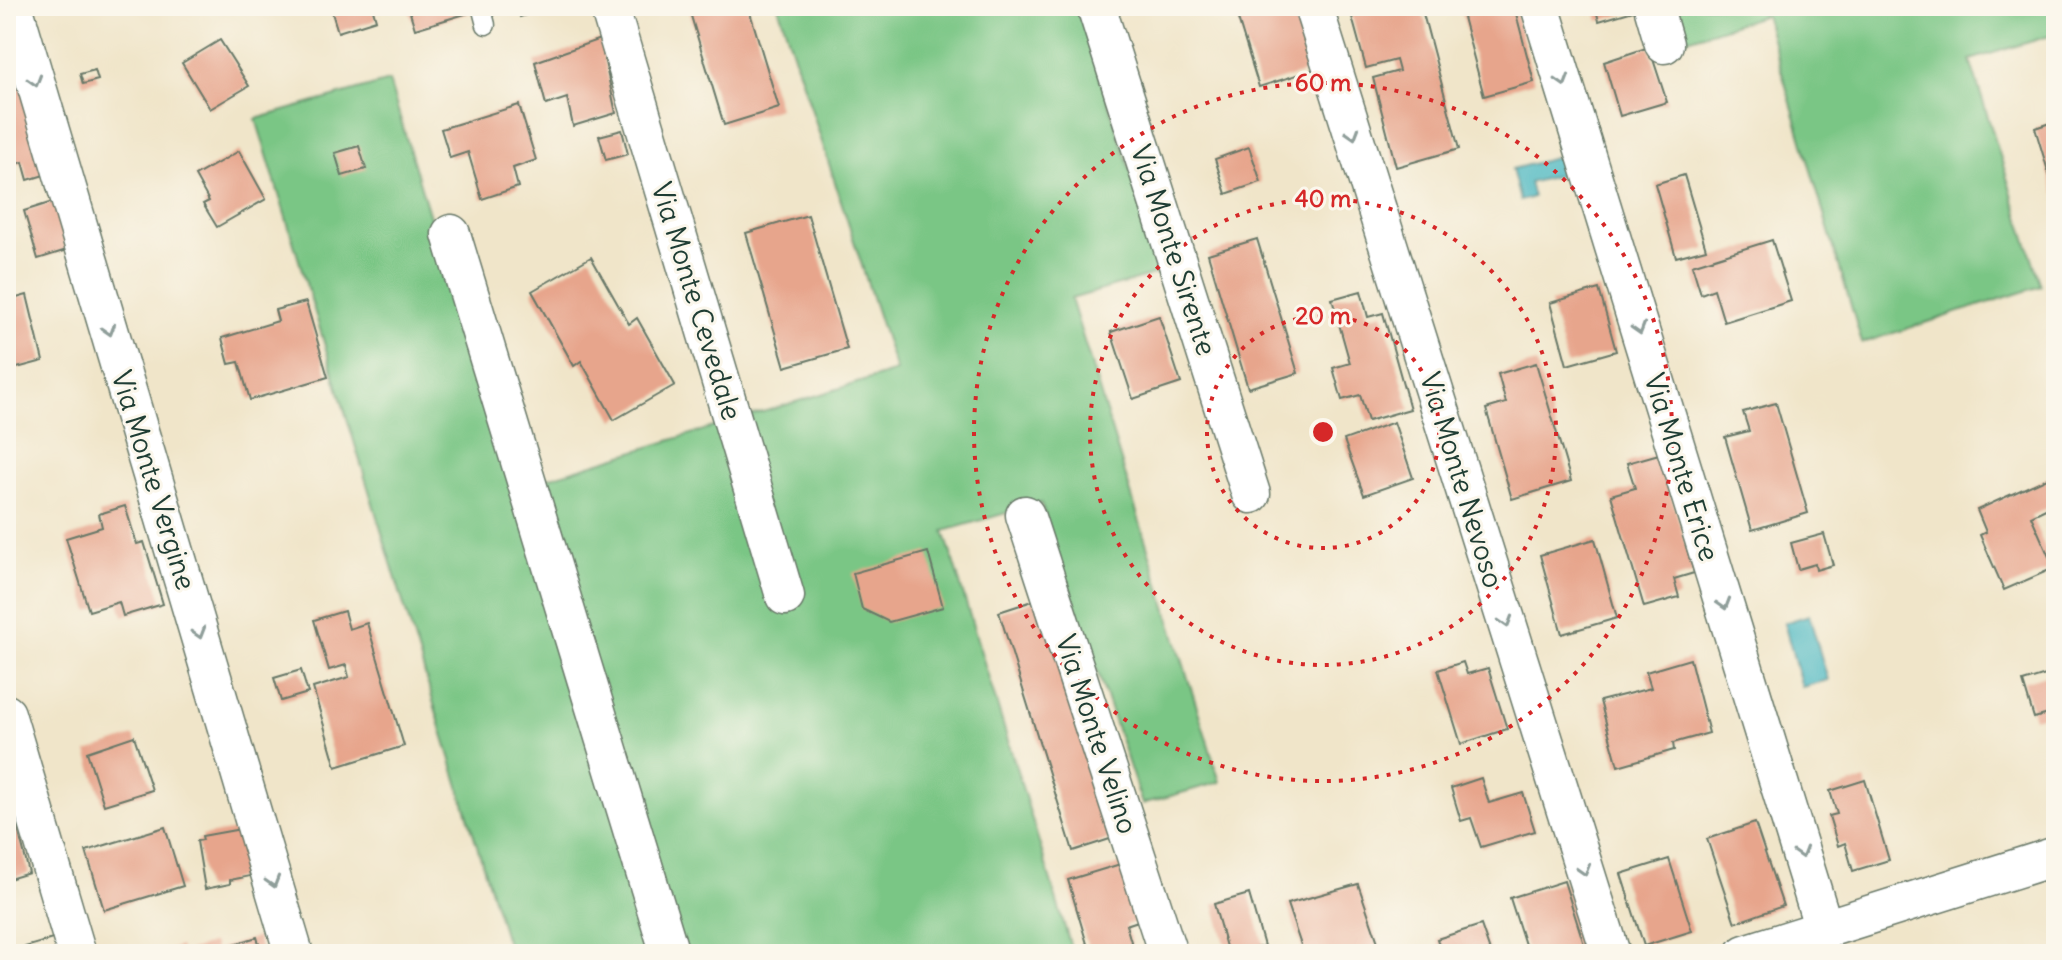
<svg xmlns="http://www.w3.org/2000/svg" width="2062" height="960" font-family="Delius,sans-serif">
	<style>
		.green { fill: #7ac685; stroke: #4c825c; stroke-width: 2 }
		.water { fill: #47b6c0; stroke: #337a7a; stroke-width: 2 }
		.building { fill: #e7a58c }
		.lines { fill: none; stroke-linecap: round; stroke-linejoin: round }
		.service-casing { stroke: #687868; stroke-width: 21 }
		.minor-casing { stroke: #687868; stroke-width: 41 }
		.service { stroke: #fff; stroke-width: 18 }
		.minor { stroke: #fff; stroke-width: 38 }
		.oneway { stroke: #8f9e9a }
		.ring { fill: none; stroke: #d62828; stroke-width: 4; stroke-dasharray: 4 8 }
		.labels { text-anchor: middle; stroke-width: 6; stroke-linejoin: round; paint-order: stroke }
		.street-label { font-size: 28px; fill: #1f3d34; stroke: #fbf7ec }
		.centre { fill: #d62828; stroke: #fbf7ec; stroke-width: 4 }
		.ring-label { font-size: 24px; text-anchor: middle; font-weight: bold; fill: #d62828; stroke: #fbf7ec; stroke-width: 6; stroke-linejoin: round; paint-order: stroke }
	</style>
	<rect width="100%" height="100%" fill="#fbf7ec"/>
	<filter id="ink" filterUnits="userSpaceOnUse"><feTurbulence type="fractalNoise" baseFrequency=".0125" numOctaves="2"/><feDisplacementMap in="SourceGraphic" scale="16" xChannelSelector="R" yChannelSelector="G"/><feConvolveMatrix kernelMatrix="1 2 1 2 8 2 1 2 1" color-interpolation-filters="sRGB"/></filter>
	<filter id="wash" filterUnits="userSpaceOnUse"><feTurbulence type="fractalNoise" baseFrequency=".006" numOctaves="4" result="noise"/><feDisplacementMap in="SourceGraphic" scale="32" xChannelSelector="R" yChannelSelector="G"/><feGaussianBlur stdDeviation="1.8" result="paint"/><feColorMatrix in="noise" values="0 0 0 0 0 0 0 0 0 0 0 0 0 0 0 0 0 1.4 0 .05"/><feComposite in="paint" operator="in"/></filter>
	<g filter="url(#wash)">
		<rect width="100%" height="100%" fill="#f0e5c9"/>
		<g class="green">
			<path d="M778,6H1077L1163,272L1071,299L1220,782L1142,804L1041,503L944,531L1073,954H510L256,119L389,81L512,489L896,371Z"/>
			<path d="M1667,6H2056V34L1970,60L2041,286L1862,343L1765,15L1678,42Z"/>
		</g>
		<g class="water">
			<path d="M1563,156L1567,173L1529,183L1533,197L1520,201L1512,169Z"/>
			<path d="M1809,615L1828,680L1802,687L1784,623Z"/>
		</g>
		<g id="blocks">
			<g class="building">
				<path d="M293,6H322L323,7L296,15Z"/>
				<path d="M330,6H372L376,20L338,32Z"/>
				<path d="M408,6H473L475,11L415,29Z"/>
				<path d="M516,6H550V7L520,17Z"/>
				<path d="M688,6H748L779,108L724,125Z"/>
				<path d="M1234,6H1303L1322,67L1259,87Z"/>
				<path d="M1349,6H1421L1459,149L1396,167L1373,78L1399,71L1396,60L1366,68Z"/>
				<path d="M1460,6H1514L1534,82L1484,96Z"/>
				<path d="M1595,6H1647V7L1599,21Z"/>
				<path d="M600,39L616,113L573,126L567,98L546,105L535,62Z"/>
				<path d="M220,40L249,86L210,109L182,63Z"/>
				<path d="M1649,47L1667,102L1620,116L1604,62Z"/>
				<path d="M22,51L57,171L28,180L23,162L13,165L6,141V122L14,119L6,92V56Z"/>
				<path d="M95,70L98,80L83,84L80,74Z"/>
				<path d="M519,105L536,160L513,168L518,187L482,199L468,152L450,158L441,129Z"/>
				<path d="M2056,121V193L2055,194L2035,128Z"/>
				<path d="M622,130L628,154L606,160L599,136Z"/>
				<path d="M359,146L366,169L342,176L335,153Z"/>
				<path d="M1249,147L1261,182L1226,194L1215,159Z"/>
				<path d="M239,151L266,199L217,227L203,204L209,201L195,176Z"/>
				<path d="M1684,175L1706,249L1676,257L1655,184Z"/>
				<path d="M62,199L76,247L38,259L24,211Z"/>
				<path d="M808,215L847,349L785,367L746,233Z"/>
				<path d="M1257,239L1298,373L1248,388L1208,254Z"/>
				<path d="M1772,240L1791,301L1724,322L1714,289L1701,294L1692,265Z"/>
				<path d="M591,257L629,324L637,318L675,385L614,420L581,361L574,366L532,291Z"/>
				<path d="M1599,289L1616,351L1567,365L1550,303Z"/>
				<path d="M1361,291L1368,317L1383,313L1410,409L1368,421L1360,395L1342,400L1333,368L1350,363L1332,299Z"/>
				<path d="M27,295L43,361L6,371V301Z"/>
				<path d="M306,302L328,377L250,400L239,362L229,364L222,338L278,321L275,310Z"/>
				<path d="M1159,316L1181,383L1133,399L1111,332Z"/>
				<path d="M1536,363L1571,481L1512,499L1486,409L1506,403L1498,374Z"/>
				<path d="M1776,403L1808,513L1752,530L1725,437L1749,431L1743,412Z"/>
				<path d="M1394,422L1413,478L1364,495L1344,440Z"/>
				<path d="M1659,454L1694,573L1674,579L1679,597L1644,607L1611,495L1635,488L1627,463Z"/>
				<path d="M2056,474V504L2031,516L2054,568L2004,590L1980,535L1986,532L1977,510Z"/>
				<path d="M125,506L137,544L144,542L163,604L123,616L119,602L89,611L66,538L102,527L99,514Z"/>
				<path d="M1824,534L1833,565L1816,570L1815,564L1798,569L1791,543Z"/>
				<path d="M1595,539L1617,618L1562,634L1540,555Z"/>
				<path d="M928,552L943,607L889,622L862,609L853,573Z"/>
				<path d="M1045,597L1119,836L1073,851L999,612Z"/>
				<path d="M344,611L349,629L367,623L404,746L336,767L313,688L349,677L346,665L329,670L314,620Z"/>
				<path d="M1690,659L1709,733L1673,743L1674,750L1618,766L1600,701L1651,688L1646,672Z"/>
				<path d="M1463,662L1467,674L1488,668L1507,729L1461,744L1438,670Z"/>
				<path d="M301,670L308,693L281,701L274,678Z"/>
				<path d="M2055,672L2056,712L2034,718L2023,682Z"/>
				<path d="M134,736L152,790L104,805L87,752Z"/>
				<path d="M1481,778L1489,803L1523,793L1535,831L1481,847L1471,818L1461,821L1451,788Z"/>
				<path d="M1865,780L1889,860L1853,871L1845,843L1838,846L1829,816L1837,814L1830,791Z"/>
				<path d="M16,821L29,873L6,880V824Z"/>
				<path d="M1755,823L1783,906L1735,923L1707,839Z"/>
				<path d="M165,827L183,886L104,910L86,851Z"/>
				<path d="M241,829L250,876L230,880V884L205,889L197,841L203,840L202,836Z"/>
				<path d="M1669,859L1692,931L1644,946L1621,874Z"/>
				<path d="M1127,862L1144,919L1126,925L1132,945L1099,954H1090L1068,880Z"/>
				<path d="M1564,881L1587,954H1528L1510,898Z"/>
				<path d="M1358,884L1382,954H1304L1287,904Z"/>
				<path d="M1249,894L1264,946L1228,954L1214,904Z"/>
				<path d="M1481,925L1491,954H1442L1437,939Z"/>
				<path d="M66,935L71,954H24L22,948Z"/>
				<path d="M257,937L262,954H158L180,946L182,953L213,943L215,950Z"/>
			</g>
		</g>
	</g>
	<g filter="url(#ink)">
		<use href="#blocks" fill-opacity="0" stroke="#687868" stroke-width="2"/>
		<g class="lines">
			<g class="service-casing">
				<path id="service" d="M481,6L486,25"/>
			</g>
			<g class="minor-casing">
				<g id="minor">
					<path d="M13,6L294,954"/>
					<path d="M609,6L785,596"/>
					<path d="M1096,6L1251,494"/>
					<path d="M1313,6L1611,954"/>
					<path d="M1540,6L1824,929"/>
					<path d="M1653,6L1664,44"/>
					<path d="M451,234L670,954"/>
					<path d="M1025,515L1168,954"/>
					<path d="M6,714L77,954"/>
					<path d="M1745,954L2056,856"/>
				</g>
			</g>
			<use href="#service" class="service"/>
			<use href="#minor" class="minor"/>
		</g>
		<defs><path id="oneway-chevron" d="M-2-3.5L2.5 0L-2 3.5" fill="none" stroke-width="1.6" stroke-linecap="round" stroke-linejoin="round" transform="scale(2)"/></defs>
		<g class="oneway">
			<use href="#oneway-chevron" transform="translate(35 81) rotate(73)"/>
			<use href="#oneway-chevron" transform="translate(1563 81) rotate(73)"/>
			<use href="#oneway-chevron" transform="translate(1353 134) rotate(73)"/>
			<use href="#oneway-chevron" transform="translate(1639 329) rotate(73)"/>
			<use href="#oneway-chevron" transform="translate(109 330) rotate(73)"/>
			<use href="#oneway-chevron" transform="translate(1724 604) rotate(73)"/>
			<use href="#oneway-chevron" transform="translate(1506 622) rotate(73)"/>
			<use href="#oneway-chevron" transform="translate(199 633) rotate(73)"/>
			<use href="#oneway-chevron" transform="translate(1801 853) rotate(73)"/>
			<use href="#oneway-chevron" transform="translate(1584 870) rotate(73)"/>
			<use href="#oneway-chevron" transform="translate(273 882) rotate(73)"/>
		</g>
	</g>
	<g class="ring">
		<circle cx="1323" cy="432" r="116"/>
		<circle cx="1323" cy="432" r="233"/>
		<circle cx="1323" cy="432" r="349"/>
	</g>
	<g class="labels">
		<g class="street-label">
			<text transform="translate(1174 250) rotate(72)" y="10">Via Monte Sirente</text>
			<text transform="translate(697 301) rotate(73)" y="10">Via Monte Cevedale</text>
			<text transform="translate(1682 467) rotate(73)" y="10">Via Monte Erice</text>
			<text transform="translate(154 480) rotate(73)" y="10">Via Monte Vergine</text>
			<text transform="translate(1462 480) rotate(73)" y="10">Via Monte Nevoso</text>
			<text transform="translate(1097 734) rotate(72)" y="10">Via Monte Velino</text>
		</g>
	</g>
	<circle cx="1323" cy="432" r="12" class="centre"/>
	<g class="ring-label">
		<text x="1323" y="91">60 m</text>
		<text x="1323" y="207">40 m</text>
		<text x="1323" y="324">20 m</text>
	</g>
	<rect width="2062" height="960" fill="none" stroke="#fbf7ec" stroke-width="32"/>
</svg>
